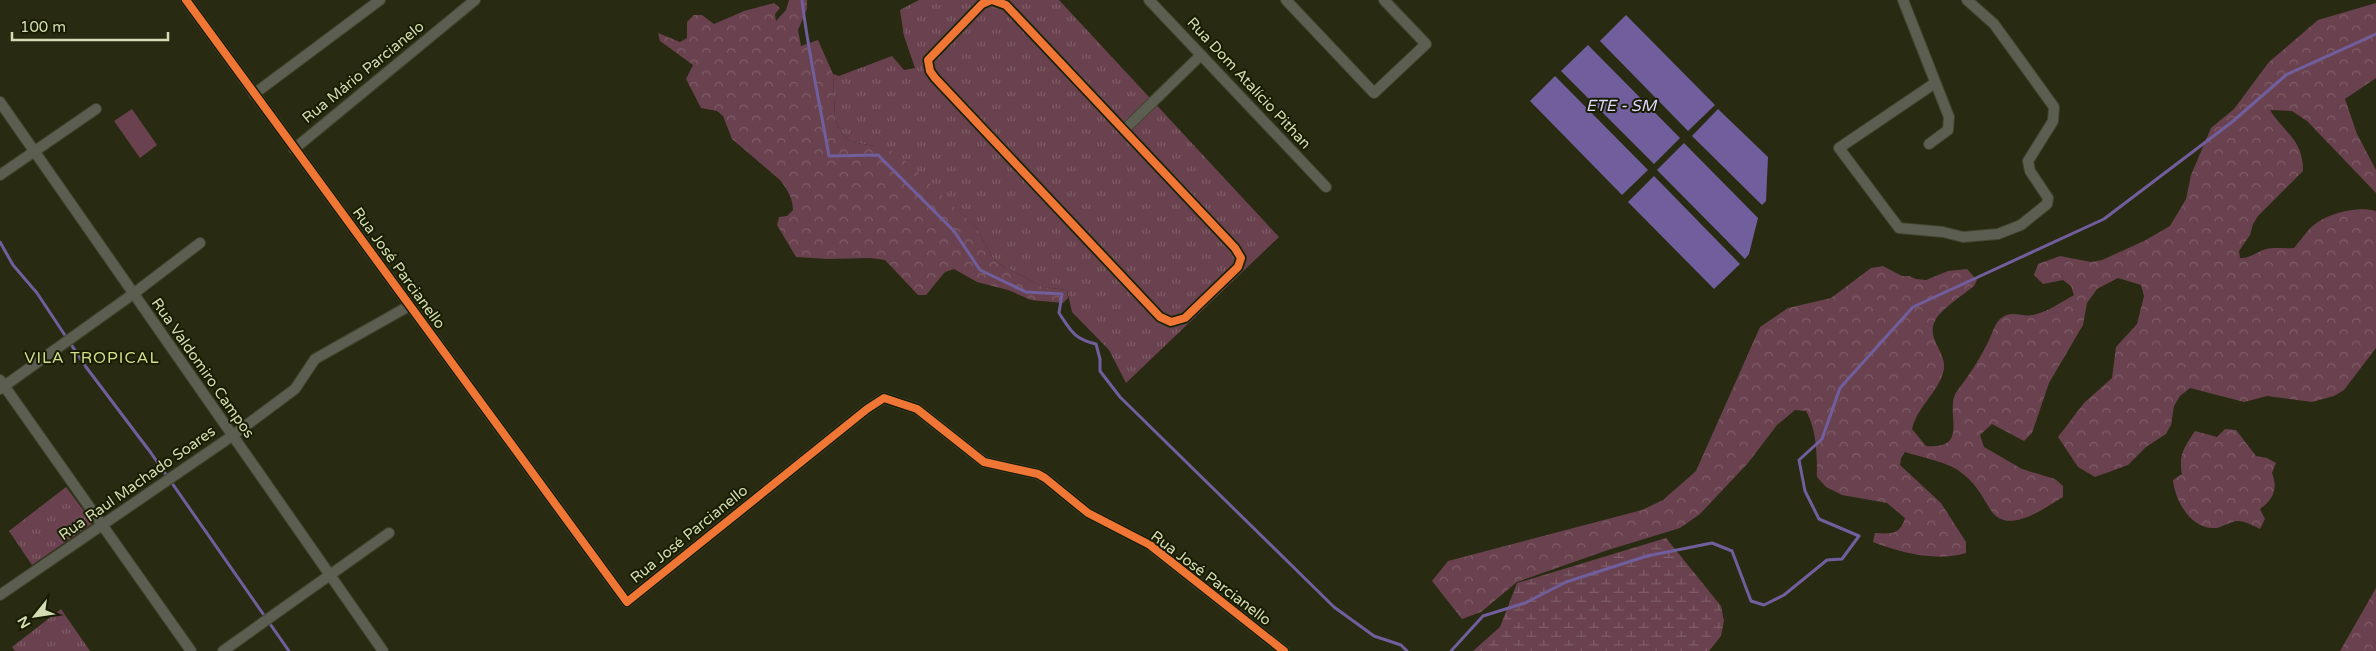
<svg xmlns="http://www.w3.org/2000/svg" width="2376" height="651" font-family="'Varela Round',sans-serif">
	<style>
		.grass { fill: url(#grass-tufts) }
		.forest { fill: url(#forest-crowns) }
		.wetland { fill: url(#wetland-marsh) }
		.garden { fill: #6a424f }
		.water { fill: #715e9d }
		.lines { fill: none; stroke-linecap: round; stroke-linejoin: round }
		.stream { stroke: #715e9d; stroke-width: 3 }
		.street-casing { stroke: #42452e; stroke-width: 12 }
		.street { stroke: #5b5e50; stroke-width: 10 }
		.cycleway-casing { stroke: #181c00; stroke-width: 11 }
		.cycleway { stroke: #f07635; stroke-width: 8 }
		.labels { text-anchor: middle; stroke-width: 4; stroke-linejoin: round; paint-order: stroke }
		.street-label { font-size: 15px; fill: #d4dcb4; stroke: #181c00 }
		.water-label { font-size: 16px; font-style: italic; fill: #dfd6ff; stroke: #181c00 }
		.neighbourhood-label { font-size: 16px; letter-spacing: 1px; fill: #d2de8c; stroke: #181c00 }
	</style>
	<defs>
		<pattern id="grass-tufts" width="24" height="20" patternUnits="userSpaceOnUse" patternTransform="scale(1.25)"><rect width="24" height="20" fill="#6a424f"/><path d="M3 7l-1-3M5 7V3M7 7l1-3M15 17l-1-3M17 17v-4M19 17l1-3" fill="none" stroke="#7e5d66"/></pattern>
		<pattern id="forest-crowns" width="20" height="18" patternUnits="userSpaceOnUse" patternTransform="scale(1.25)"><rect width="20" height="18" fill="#6a424f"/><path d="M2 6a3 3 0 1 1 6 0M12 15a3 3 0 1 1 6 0" fill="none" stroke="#7e5d66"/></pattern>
		<pattern id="wetland-marsh" width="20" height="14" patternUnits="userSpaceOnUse" patternTransform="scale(1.25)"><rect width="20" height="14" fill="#6a424f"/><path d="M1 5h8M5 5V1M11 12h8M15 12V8" fill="none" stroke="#7e5d66"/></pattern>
	</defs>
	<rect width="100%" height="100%" fill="#282a12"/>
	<g class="grass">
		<path d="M919,0H1059L1279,237L1126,383L1109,350L1072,312L1067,290L1043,287L998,263L992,257L977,228L931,186L875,146L851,142L840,131L835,118L833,74L839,76L892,56L904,70L915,68L904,36L900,10Z"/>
		<path d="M66,487L93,523L32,565L9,531Z"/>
		<path d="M61,609L90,651H15L12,647Z"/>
	</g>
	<g class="forest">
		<path d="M789,0H807V9L798,30L801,46L818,40L833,74L835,118L840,131L851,142L875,146L897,153L977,228L992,257L998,263L1043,287L1067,290L1068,298L1063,303L1031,300L1008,290L977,282L954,269L945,272L926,295H918L885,260L870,258L828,259L796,257L777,225L779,217L787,216L793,210C793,198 787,189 780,180L732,139L723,116L717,111L701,108L686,79L693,65L660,41L658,33L680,42L687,38V22L694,15H702L714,24L744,11L774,3L780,8L775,14L776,21L786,10Z"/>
		<path d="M2376,3V78L2345,99L2357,134L2376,170V193L2307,121L2292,111L2270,110C2285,134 2303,139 2303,171L2258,216L2253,224L2250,235L2239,251L2240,258C2250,259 2256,252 2266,249C2275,247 2285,249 2294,248C2302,239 2308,228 2318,222C2333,212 2360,206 2376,211V348L2344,390L2334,396L2312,402L2267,396L2244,402L2190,388L2180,396L2174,406L2171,425L2166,434L2146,447L2128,465L2095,477L2078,467L2058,437L2084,403L2112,378L2116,347L2137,324L2144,296L2141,285L2118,278L2097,289L2087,303L2083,325L2049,383L2032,433L2024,441L1992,424L1980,435L1984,447L2022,469L2055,479L2063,486V497C2044,508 2007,537 1990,509C1981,494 1974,481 1959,471C1947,462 1920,457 1905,452L1901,458L1900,465L1941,503L1966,542V553C1937,562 1901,553 1873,542L1875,533C1891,534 1900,535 1905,518L1887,503L1842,495L1826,487L1817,477C1817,456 1817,430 1806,411L1795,410L1777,425L1748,463L1700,514L1680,528L1608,550L1517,582L1481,612L1462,619L1432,581L1448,561L1642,510L1663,500L1696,471L1760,327L1788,308L1831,298L1871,268L1883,266L1902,276H1909L1916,279L1926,280L1948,271L1967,269L1977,280L1974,286C1964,294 1942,309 1936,319C1923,340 1952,353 1942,376C1935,395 1917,408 1912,429L1926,446C1972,450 1943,411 1957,391C1968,377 1978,362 1986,346C1991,338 1993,326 2000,319C2001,318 2006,315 2007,315C2014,312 2025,317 2033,315C2048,312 2061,302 2074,295L2071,286L2063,280L2043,284L2034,275L2038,264L2060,256L2091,262L2102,260L2144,241L2170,226L2186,199L2191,175L2211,128L2234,109L2269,62L2318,20Z"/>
		<path d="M2225,429L2236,430L2256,456L2267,458L2276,463L2272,473C2278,488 2274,499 2260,509L2265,519L2260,529C2254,526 2245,521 2238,521C2231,521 2223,527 2216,528C2191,530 2175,501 2173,480L2182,474C2178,455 2185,446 2195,431L2217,437Z"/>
		<path d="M2376,588V651H2340Z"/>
	</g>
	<path class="wetland" d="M1666,538L1721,606L1724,621L1721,636L1709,651H1473L1500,627L1517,583Z"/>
	<path class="garden" d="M132,109L157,145L140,158L114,121Z"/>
	<g class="water">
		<path d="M1626,15L1715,105L1688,131L1600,41Z"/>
		<path d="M1588,45L1680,138L1654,164L1561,71Z"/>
		<path d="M1555,76L1648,170L1622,195L1530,101Z"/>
		<path d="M1718,109L1768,157L1766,201L1762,205L1692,136Z"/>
		<path d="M1684,143L1758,218L1749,254L1745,259L1657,170Z"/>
		<path d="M1654,176L1740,264L1714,289L1628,202Z"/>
	</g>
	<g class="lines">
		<g class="stream">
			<path d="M802,0C808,52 820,104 829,156L878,155L954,231L980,270L1026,292L1062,294L1059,313C1071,331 1074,339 1096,344L1100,359V371L1120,397L1334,607L1374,636L1401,645L1407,651"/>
			<path d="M0,242L13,265L37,293L86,367L151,453L289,651"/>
			<path d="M1451,651L1483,616L1525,603L1566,582L1647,556L1712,543L1732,551L1751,601L1764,605L1784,595L1827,560L1842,559L1859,536L1819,519L1805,491L1799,460L1822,439L1840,388L1913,307L2104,219L2232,122L2286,75L2376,34"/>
		</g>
		<g class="street-casing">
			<g id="street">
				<path d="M186,0L627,602L867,409L884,398L917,409L984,462L1038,474L1045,478L1088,513L1150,545L1284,651"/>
				<path d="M991,0L982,4L928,60L930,71L935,78L1160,317L1171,322L1185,318L1238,267L1241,258L1235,248L1006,5L992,0"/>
				<path d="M1149,0L1326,187"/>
				<path d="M1286,0L1374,93L1426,44L1384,0"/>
				<path d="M1903,0L1949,117L1948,130L1929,144"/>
				<path d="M1935,83L1839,148L1899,228L1943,232L1963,237L1998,234L2021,225L2047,204L2048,198L2030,171L2028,161L2053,121L2054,107L1994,24L1967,0"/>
				<path d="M254,94L380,0"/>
				<path d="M0,102L383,651"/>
				<path d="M1124,130L1201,55"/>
				<path d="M294,149L475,0"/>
				<path d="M0,175L96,109"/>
				<path d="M0,380L191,651"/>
				<path d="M0,389L133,294L200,243"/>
				<path d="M0,595L232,436L295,389L315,359L409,306"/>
				<path d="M223,651L389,533"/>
			</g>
		</g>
		<use href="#street" class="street"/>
		<g class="cycleway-casing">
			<g id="cycleway">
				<path d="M186,0L627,602L867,409L884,398L917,409L984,462L1038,474L1045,478L1088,513L1150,545L1284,651"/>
				<path d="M991,0L982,4L928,60L930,71L935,78L1160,317L1171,322L1185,318L1238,267L1241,258L1235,248L1006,5L992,0"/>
			</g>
		</g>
		<use href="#cycleway" class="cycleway"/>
	</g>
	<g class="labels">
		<g class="street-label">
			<text transform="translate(363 72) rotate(-39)" y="5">Rua Mário Parcianelo</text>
			<text transform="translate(1249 83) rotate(47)" y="5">Rua Dom Atalício Pithan</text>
			<text transform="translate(399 268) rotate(54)" y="5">Rua José Parcianello</text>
			<text transform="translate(203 368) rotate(55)" y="5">Rua Valdomiro Campos</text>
			<text transform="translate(137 483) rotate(-35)" y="5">Rua Raul Machado Soares</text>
			<text transform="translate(689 534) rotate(-39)" y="5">Rua José Parcianello</text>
			<text transform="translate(1211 578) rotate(37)" y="5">Rua José Parcianello</text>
		</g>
		<g class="water-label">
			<text x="1621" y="111">ETE - SM</text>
		</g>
		<g class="neighbourhood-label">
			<text x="92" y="363">VILA TROPICAL</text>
		</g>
	</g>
	<g transform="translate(35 616) rotate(240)" stroke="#181c00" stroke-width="4" paint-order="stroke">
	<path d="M0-4L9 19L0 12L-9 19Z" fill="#d4dcb4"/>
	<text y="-8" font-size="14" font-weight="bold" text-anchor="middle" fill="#d4dcb4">N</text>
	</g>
	<path d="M12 32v8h156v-8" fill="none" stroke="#d4dcb4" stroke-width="2.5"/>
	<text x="20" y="32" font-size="15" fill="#d4dcb4" stroke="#181c00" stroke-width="4" paint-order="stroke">100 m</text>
</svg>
